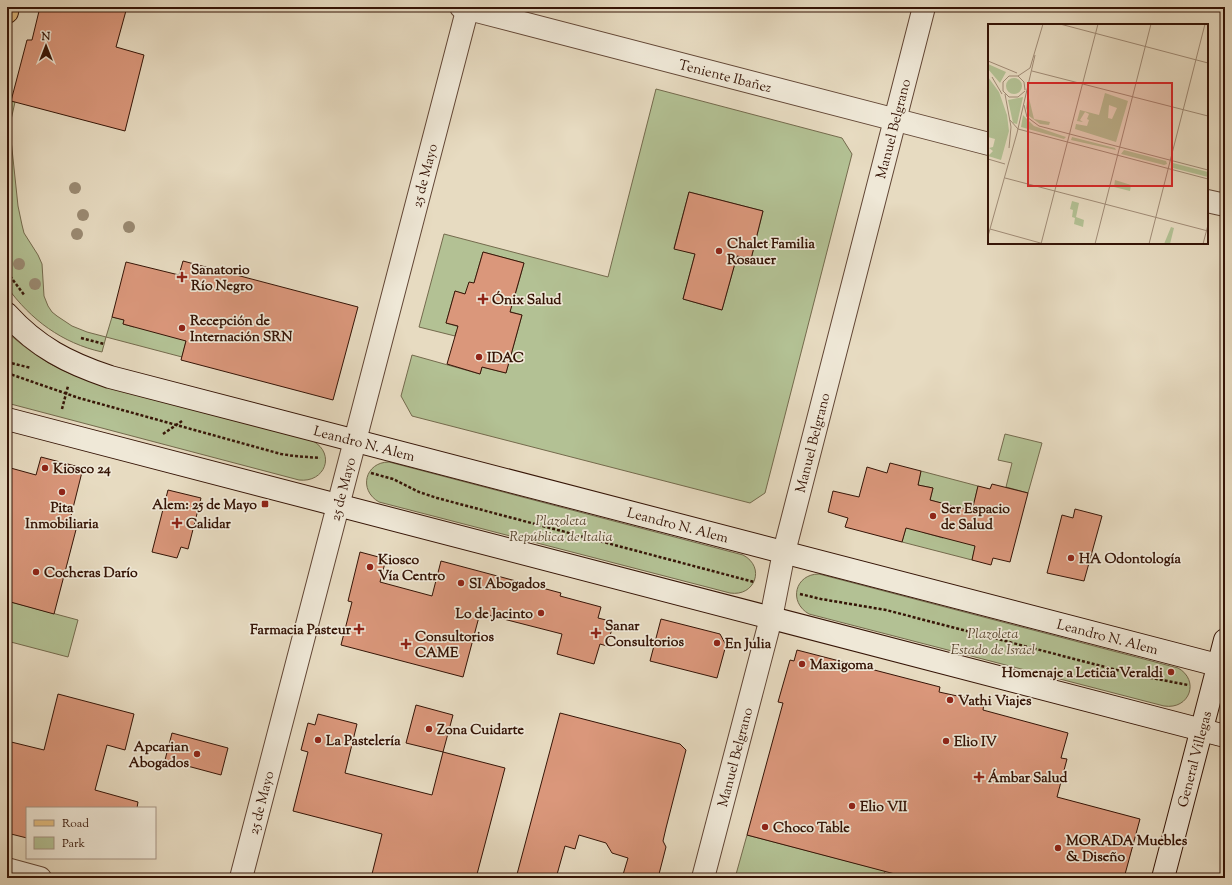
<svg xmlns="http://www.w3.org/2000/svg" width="1232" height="885" font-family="'Sorts Mill Goudy',serif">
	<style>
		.green { fill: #b3c194; stroke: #746a4d; fill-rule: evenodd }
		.building { fill: #da977b; stroke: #351406 }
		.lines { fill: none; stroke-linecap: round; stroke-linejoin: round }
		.street-casing { stroke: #624635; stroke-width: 24 }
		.secondary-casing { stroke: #351406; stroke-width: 24 }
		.primary-casing { stroke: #351406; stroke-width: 24 }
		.path { stroke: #351406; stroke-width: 2.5; stroke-dasharray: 3 2; stroke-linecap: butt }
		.street { stroke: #efe8d7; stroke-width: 22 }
		.secondary { stroke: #efe8d7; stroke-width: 22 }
		.primary { stroke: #e4be80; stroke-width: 22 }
		.tree { fill: #9a8a72 }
		.poi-dot { fill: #8f2418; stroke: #efe8d7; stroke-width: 1.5 }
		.labels { text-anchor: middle; stroke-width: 3.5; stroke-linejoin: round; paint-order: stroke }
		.street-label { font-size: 14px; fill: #351406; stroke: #efe8d7 }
		.poi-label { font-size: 14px; font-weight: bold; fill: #351406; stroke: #efe8d7; text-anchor: start }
		.park-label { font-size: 14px; font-style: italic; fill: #5b4831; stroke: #efe8d7 }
		.inset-road { fill: none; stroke: #a08b76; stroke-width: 1 }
		.view { fill: #d62828; fill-opacity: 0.15; stroke: #d62828; stroke-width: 2 }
		.inset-edge { fill: none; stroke: #351406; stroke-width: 2 }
	</style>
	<rect width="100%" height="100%" fill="#e7dbc1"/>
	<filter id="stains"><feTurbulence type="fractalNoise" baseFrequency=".005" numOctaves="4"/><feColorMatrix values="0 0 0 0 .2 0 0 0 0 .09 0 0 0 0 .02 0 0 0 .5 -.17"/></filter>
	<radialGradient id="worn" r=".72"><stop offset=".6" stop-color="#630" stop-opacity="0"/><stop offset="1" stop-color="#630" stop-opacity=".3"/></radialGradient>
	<g class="green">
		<path d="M656,89L842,138L852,154L765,493L750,503L412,416L401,396L412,355L480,374L482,367L506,373L522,315L504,310L512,306L524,263L483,252L474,283L465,294L455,291L446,323L470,330L468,336L456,332L455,336L419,327L444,234L608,277ZM689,192L763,211L751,259L737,256L722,310L683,299L695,254L674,248Z"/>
		<path d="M7,100L15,102L11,120L10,130L18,206L22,225L24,233L38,255L42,264L44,296L48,306L52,312L57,316L72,326L87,332L106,337L112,317L124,320L123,324L134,327L135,323L187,337L182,357L106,337L102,352C62,343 31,320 7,287Z"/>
		<path d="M7,332C28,351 50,366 76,376L313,441C336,454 325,483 299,480L7,403Z"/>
		<path d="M1005,434L1042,443L1028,493L1006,487L1012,463L998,460Z"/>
		<path d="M389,462L743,555C766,567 755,597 730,593L379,502C358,490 365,462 389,462Z"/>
		<path d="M921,471L978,486L973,508L981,523L972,560L902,542L907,524L923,529L922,532L943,538L959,508L930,500L933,488L918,485Z"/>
		<path d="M819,574L1178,668C1200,680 1190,710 1164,706L809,614C788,602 795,574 819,574Z"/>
		<path d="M7,601L78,620L68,657L7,641Z"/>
		<path d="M747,835L885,871L883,878H735Z"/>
	</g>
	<g class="building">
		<path d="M40,7H127L116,47L144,55L125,131L11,101L27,40H32Z"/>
		<path d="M689,192L763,211L751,259L737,256L722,310L683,299L695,254L674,249Z"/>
		<path d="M483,252L524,263L510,312L522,315L506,373L482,367L480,374L447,364L458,326L446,323L455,291L465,294L469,282L474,283Z"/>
		<path d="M183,261L358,307L333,400L181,360L186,341L123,324L124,320L112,317L126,262L179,275Z"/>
		<path d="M41,457L83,468L70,520L78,522L54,614L7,601V467L36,475Z"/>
		<path d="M890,463L921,471L918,485L933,488L930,500L972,511L978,486L990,489L992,484L1028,493L1010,562L993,558L991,565L972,560L975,546L906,528L902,542L845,527L848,518L828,512L833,491L859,497L867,467L887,473Z"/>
		<path d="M168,490L201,498L188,549L181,547L177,558L152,552Z"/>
		<path d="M1075,509L1102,516L1084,581L1047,573L1062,515L1073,518Z"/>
		<path d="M360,552L386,559L380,582L432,596L441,561L561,593L560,596L601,607L598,618L614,622L607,646L600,644L594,664L557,654L562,634L480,613L463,677L341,645L352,602L348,601Z"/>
		<path d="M661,619L720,634L726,645L717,678L650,661Z"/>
		<path d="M797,650L940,687L939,692L962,697L984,703L983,710L1068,733L1061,758L1067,759L1057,797L1140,819L1124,878H910L747,835L783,703L778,702L790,660L794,661Z"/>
		<path d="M58,694L134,714L125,750L107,745L95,790L138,802L137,808H27V838L7,833V741L44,750Z"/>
		<path d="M416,705L453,715L443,752L406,743Z"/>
		<path d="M560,713L680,744L686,750L666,828L663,841L666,847L658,878H622L628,858L612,853L606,843L579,835L575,849L565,846L556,878H516Z"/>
		<path d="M318,714L357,724L345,773L432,795L443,752L505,768L476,878H371L382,834L293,811L308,752L301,750L308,723L315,725Z"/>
		<path d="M172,733L228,748L221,775L165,760Z"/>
	</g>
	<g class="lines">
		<g class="street-casing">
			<g id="street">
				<path id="s1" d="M461,7L989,144"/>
				<path d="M1207,201L1225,205"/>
				<path d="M7,869L40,878"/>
				<path id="s2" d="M241,878L468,7"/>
				<path id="s3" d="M703,878L771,618L784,552L924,7"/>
			</g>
		</g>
		<g class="secondary-casing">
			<g id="secondary">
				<path id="s4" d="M7,314C37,347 68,363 110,377L1225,667"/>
				<path d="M7,419L1225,736"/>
				<path id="s5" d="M1163,878L1225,640"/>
			</g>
		</g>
		<g class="primary-casing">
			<path id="primary" d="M7,12L8,7"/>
		</g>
		<g class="path">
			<path d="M7,105L8,101"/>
			<path d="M7,272L25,296"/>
			<path d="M81,338L104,344"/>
			<path d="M7,362L31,368"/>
			<path d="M7,373L79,398L281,454L294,456L320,458"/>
			<path d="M62,409L68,386"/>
			<path d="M163,434L182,421"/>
			<path d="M371,473L393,479L419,492L437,498L754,582"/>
			<path d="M800,594L821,599L886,610L1136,675L1188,685"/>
		</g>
		<use href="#street" class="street"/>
		<use href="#secondary" class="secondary"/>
		<use href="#primary" class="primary"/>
	</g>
	<g class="tree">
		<circle cx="75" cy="188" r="6"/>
		<circle cx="83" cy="215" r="6"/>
		<circle cx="129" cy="227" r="6"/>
		<circle cx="77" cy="234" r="6"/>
		<circle cx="19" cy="264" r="6"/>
		<circle cx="35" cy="284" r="6"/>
	</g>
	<g class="poi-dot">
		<circle cx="719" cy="251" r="4"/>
		<path d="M180 271h4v4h4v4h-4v4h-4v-4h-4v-4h4z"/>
		<path d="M481 293h4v4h4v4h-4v4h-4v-4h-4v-4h4z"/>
		<circle cx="182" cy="328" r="4"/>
		<circle cx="479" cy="357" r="4"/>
		<circle cx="45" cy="468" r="4"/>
		<circle cx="62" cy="492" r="4"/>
		<rect x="261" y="500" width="8" height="8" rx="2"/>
		<circle cx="933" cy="516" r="4"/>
		<path d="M175 517h4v4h4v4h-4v4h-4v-4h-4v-4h4z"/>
		<circle cx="1071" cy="558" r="4"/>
		<circle cx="370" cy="567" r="4"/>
		<circle cx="36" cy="572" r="4"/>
		<circle cx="461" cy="583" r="4"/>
		<circle cx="541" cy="613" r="4"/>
		<path d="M357 623h4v4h4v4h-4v4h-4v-4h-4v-4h4z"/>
		<path d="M594 627h4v4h4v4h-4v4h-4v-4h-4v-4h4z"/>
		<circle cx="717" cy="643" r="4"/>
		<path d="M404 638h4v4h4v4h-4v4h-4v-4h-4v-4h4z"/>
		<circle cx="802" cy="664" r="4"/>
		<circle cx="1171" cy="672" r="4"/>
		<circle cx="950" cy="700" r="4"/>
		<circle cx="429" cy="729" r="4"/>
		<circle cx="318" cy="740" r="4"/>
		<circle cx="946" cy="741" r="4"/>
		<circle cx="197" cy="754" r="4"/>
		<path d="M977 771h4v4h4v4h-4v4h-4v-4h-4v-4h4z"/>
		<circle cx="852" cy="806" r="4"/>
		<circle cx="765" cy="827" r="4"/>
		<circle cx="1058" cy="848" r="4"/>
	</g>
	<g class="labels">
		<g class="street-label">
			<text dy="5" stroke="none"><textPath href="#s1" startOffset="273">Teniente Ibañez</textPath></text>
			<text dy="5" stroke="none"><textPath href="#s3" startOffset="773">Manuel Belgrano</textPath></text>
			<text dy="5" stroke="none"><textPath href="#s2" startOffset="726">25 de Mayo</textPath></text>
			<text dy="5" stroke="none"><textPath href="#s3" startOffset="449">Manuel Belgrano</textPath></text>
			<text dy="5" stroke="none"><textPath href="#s4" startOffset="385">Leandro N. Alem</textPath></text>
			<text dy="5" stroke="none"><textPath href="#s2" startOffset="402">25 de Mayo</textPath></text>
			<text dy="5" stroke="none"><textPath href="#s4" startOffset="709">Leandro N. Alem</textPath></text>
			<text dy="5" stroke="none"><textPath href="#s4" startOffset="1153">Leandro N. Alem</textPath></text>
			<text dy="5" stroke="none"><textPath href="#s3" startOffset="125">Manuel Belgrano</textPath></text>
			<text dy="5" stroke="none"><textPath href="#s5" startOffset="123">General Villegas</textPath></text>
			<text dy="5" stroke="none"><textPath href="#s2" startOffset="78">25 de Mayo</textPath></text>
		</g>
		<g class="poi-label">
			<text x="727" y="248">Chalet Familia<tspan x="727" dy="16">Rosauer</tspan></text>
			<text x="191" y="274">Sanatorio<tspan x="191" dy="16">Río Negro</tspan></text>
			<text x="492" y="304">Ónix Salud</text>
			<text x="190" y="325">Recepción de<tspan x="190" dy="16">Internación SRN</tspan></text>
			<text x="487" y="362">IDAC</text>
			<text x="53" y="473">Kiosco 24</text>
			<text x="257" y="509" text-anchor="end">Alem: 25 de Mayo</text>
			<text x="62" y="512" text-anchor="middle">Pita<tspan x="62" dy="16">Inmobiliaria</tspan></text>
			<text x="941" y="513">Ser Espacio<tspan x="941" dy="16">de Salud</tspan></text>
			<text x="186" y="528">Calidar</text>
			<text x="1079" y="563">HA Odontología</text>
			<text x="378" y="564">Kiosco<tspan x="378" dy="16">Vía Centro</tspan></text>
			<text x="44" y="577">Cocheras Darío</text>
			<text x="469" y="588">SI Abogados</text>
			<text x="533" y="618" text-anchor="end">Lo de Jacinto</text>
			<text x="605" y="630">Sanar<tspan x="605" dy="16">Consultorios</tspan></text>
			<text x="351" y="634" text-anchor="end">Farmacia Pasteur</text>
			<text x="415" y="641">Consultorios<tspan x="415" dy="16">CAME</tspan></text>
			<text x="725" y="648">En Julia</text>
			<text x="810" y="669">Maxigoma</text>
			<text x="1163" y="677" text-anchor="end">Homenaje a Leticia Veraldi</text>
			<text x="958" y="705">Vathi Viajes</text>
			<text x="437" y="734">Zona Cuidarte</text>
			<text x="326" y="745">La Pastelería</text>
			<text x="954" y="746">Elio IV</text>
			<text x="189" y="751" text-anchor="end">Apcarian<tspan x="189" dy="16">Abogados</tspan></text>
			<text x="988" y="782">Ámbar Salud</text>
			<text x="860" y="811">Elio VII</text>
			<text x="773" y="832">Choco Table</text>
			<text x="1066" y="845">MORADA Muebles<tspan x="1066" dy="16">&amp; Diseño</tspan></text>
		</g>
		<g class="park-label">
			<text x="561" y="525">Plazoleta<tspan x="561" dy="16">República de Italia</tspan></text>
			<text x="993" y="638">Plazoleta<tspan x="993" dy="16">Estado de Israel</tspan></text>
		</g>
	</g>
	<g transform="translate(988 24)">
		<rect width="220" height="220" fill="#e7dbc1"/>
		<path d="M0,40L18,48L12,59L0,45ZM0,53L11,68L19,91L21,107L13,136L0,132L5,127L1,124L5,123L7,115L0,113ZM18 62a8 8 0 1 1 16 0a8 8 0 1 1-16 0ZM117,69L140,77L128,118L87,105L88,100L99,102L101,96L99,95L101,90L97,88L92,96L95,98L89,97L92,86L111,91ZM121,81L129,84L124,95L120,94ZM40,70L46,95L62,98L61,101L52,100L41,92L38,84ZM35,73L29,100L25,99L20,76ZM35,91L46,102L78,113L76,115L33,103ZM84,113L127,124L128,126L83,116ZM136,126L178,137L179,140L176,141L133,130ZM185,139L220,148V153L185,144ZM127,156L143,161L142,167L126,163ZM84,177L91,179L88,193L96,196L95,203L86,200L87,194L84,193L85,186L82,185ZM183,203L186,204L182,220H176Z" fill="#b3c194" fill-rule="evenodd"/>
		<path class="inset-road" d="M72,0L220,39M0,37L29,49M44,47L220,92M30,52L42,44L55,0M4,53L14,70M37,67L30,73H21L15,67V58L21,52H30L36,58L37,66M17,70L23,103L21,124M36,81L39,93L51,102L220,146M22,96L30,105L220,155M0,135L17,140M17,154L220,207M2,205L56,220M0,212L29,109L47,31M53,220L110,0M107,220L163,0M161,220L217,0M215,220L220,201"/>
		<path class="view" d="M40,59H184V162H40Z"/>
		<rect width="220" height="220" class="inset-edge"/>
	</g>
	<rect width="1232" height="885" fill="none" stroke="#e7dbc1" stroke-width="24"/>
	<rect x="8" y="8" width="1216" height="869" fill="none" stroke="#351406" stroke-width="2"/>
	<rect x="12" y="12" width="1208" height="861" fill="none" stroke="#351406"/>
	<rect x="26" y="807" width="130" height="52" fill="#efe8d7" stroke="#a59383"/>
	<rect x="34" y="820" width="20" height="6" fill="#e4be80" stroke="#a59383"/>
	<text x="62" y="827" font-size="12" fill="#351406">Road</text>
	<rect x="34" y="837" width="20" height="12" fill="#b3c194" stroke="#a59383"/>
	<text x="62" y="847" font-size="12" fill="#351406">Park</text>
	<g transform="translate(46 46)" stroke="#efe8d7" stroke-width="3" paint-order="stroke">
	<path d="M0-3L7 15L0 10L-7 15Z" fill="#351406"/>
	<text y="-6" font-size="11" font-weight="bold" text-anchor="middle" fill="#351406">N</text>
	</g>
	<rect width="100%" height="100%" filter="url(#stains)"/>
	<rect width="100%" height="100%" fill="url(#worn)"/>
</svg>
